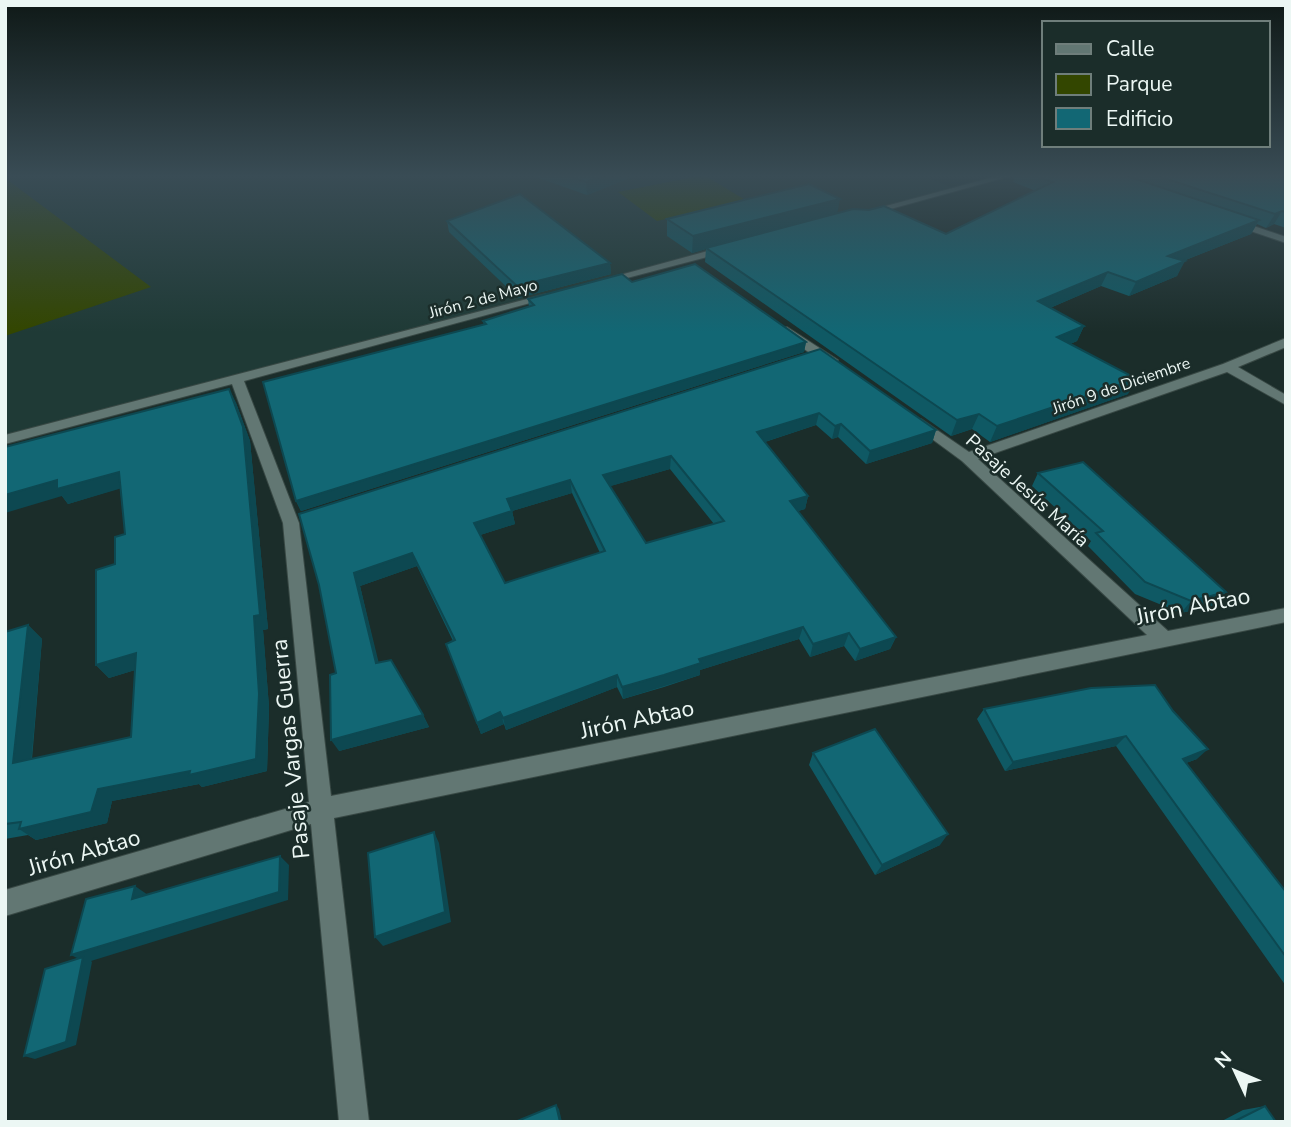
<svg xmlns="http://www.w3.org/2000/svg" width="1291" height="1127" font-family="'Nunito Sans',sans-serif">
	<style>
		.built { fill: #1f3a36 }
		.green { fill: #334600 }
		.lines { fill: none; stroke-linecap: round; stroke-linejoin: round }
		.minor-casing { stroke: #384844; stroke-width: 2 }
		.minor { fill: #627773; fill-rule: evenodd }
		.wall { fill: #0f5964; fill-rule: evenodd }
		.shaded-wall { fill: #0d4851 }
		.building { fill: #126774; stroke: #0d4851; stroke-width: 2; fill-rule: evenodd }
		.labels { text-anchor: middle; stroke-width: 5; stroke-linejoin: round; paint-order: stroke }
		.far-street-label { font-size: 16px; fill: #ecf7f4; stroke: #1b2d2a }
		.street-label { font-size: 19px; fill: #ecf7f4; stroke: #1b2d2a }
		.near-street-label { font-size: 23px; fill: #ecf7f4; stroke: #1b2d2a }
	</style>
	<rect width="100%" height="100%" fill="#1b2d2a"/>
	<path class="built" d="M5,175H921L956,189L5,440Z"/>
	<g class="green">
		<path d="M704,175L747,201L657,221L618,192Z"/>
		<path d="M9,181L151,287L5,336V182Z"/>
	</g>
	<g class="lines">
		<g class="minor-casing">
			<g id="minor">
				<path d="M1001,175H1014L865,216L860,213Z"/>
				<path d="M1233,219L1286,237V243L1230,224V220Z"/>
				<path d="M726,246L731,249L730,251L604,284L598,281Z"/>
				<path d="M546,294L556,296L244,381L299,523L331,796L1147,635L962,461L909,422L911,419H921L969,452L1223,364L1286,338V347L1238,367L1286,395V405L1227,372L978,459L1168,631L1286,608V622L334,818L369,1122H339L311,824L5,916V890L309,802L283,523L232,384L5,444V435Z"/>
				<path d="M787,327L838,360V366H828L783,334V328Z"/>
			</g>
		</g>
		<use href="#minor" class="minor"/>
	</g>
	<g class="wall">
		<path d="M530,175H637L587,195Z"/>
		<path d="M1014,175H1286V228L1274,224L1266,228L1257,224L1251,234L1183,261L1177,276L1129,296L1101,286L1050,308L1084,326L1077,341L1070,344L1128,394L990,442L972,429L951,436L705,262L706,249L692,253L667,236V219L837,213L946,234L1036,191L1013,182L1015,179L1013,178Z"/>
		<path d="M447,221L610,263L611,274L518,298L449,232Z"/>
		<path d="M632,282L806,342L804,352L301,511L296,501L484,325L483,321L529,307L528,299Z"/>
		<path d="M820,349L936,430L932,443L866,464L838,437L832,439L816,425L765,442L808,496L805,509L798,511L896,637L890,649L855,661L844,646L810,657L799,639L700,670V675L664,687L623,699L617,687L506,730L504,724L481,734L446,644L453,641L417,566L360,586L378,663L423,715L429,727L339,751L336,673L319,585ZM670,469L714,524L646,543L610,486ZM572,493L600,553L505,583L480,535L515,524L512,511Z"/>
		<path d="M229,389L236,403L250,441L268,629L263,630L269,707L267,771L202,787L199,784L112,801L107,823L36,840L28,835L5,839V632L28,625L42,639L32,759L131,737L135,670L109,678L96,665L115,564L125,534L120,488L68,504L62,496Z"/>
		<path d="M1038,473L1226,592L1214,605L1181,613L1135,594L1088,546L1091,541L1032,486Z"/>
		<path d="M1091,688L1197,759L1186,763L1286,892V986L1116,746L1005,771L977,719L984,709Z"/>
		<path d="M813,753L940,845L875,875L809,765Z"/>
		<path d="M1265,1106L1276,1122H1220L1243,1110Z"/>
	</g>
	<g class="shaded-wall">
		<path d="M605,175H637L587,195L586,182Z"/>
		<path d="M840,199L837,215L706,248V249L692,253L693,236Z"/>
		<path d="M1282,211L1274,224L1266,228L1275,214Z"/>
		<path d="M1259,220L1251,234L1160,270L1168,256Z"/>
		<path d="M1185,261L1177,276L1129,296L1136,282Z"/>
		<path d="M610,263L611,274L518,298L517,286Z"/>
		<path d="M1108,272L1101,286L1031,316L1038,301Z"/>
		<path d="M1084,326L1077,341L1050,353L1057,337Z"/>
		<path d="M806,342L804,352L301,511L296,501Z"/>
		<path d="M1137,379L1128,394L990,442L997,426Z"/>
		<path d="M229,389L236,403L250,441L268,629L263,630L269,707L267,771L202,787L199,784L112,801L107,823L36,840L19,829L98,789L254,616Z"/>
		<path d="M819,413L816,425L755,445L757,432Z"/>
		<path d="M979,414L972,429L951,436L957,420Z"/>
		<path d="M841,424L838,437L832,439L835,426Z"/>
		<path d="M936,430L932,443L866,464L870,451Z"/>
		<path d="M671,456L670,469L604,488L603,475Z"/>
		<path d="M119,472L129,486L68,504L62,496L5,513V495L57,480Z"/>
		<path d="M570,480L572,493L512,511L515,524L477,536L474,523L507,499Z"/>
		<path d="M808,496L805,509L788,514L790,501Z"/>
		<path d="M412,553L417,566L360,586L382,676L376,663L354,573Z"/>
		<path d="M1226,592L1214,605L1181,613L1191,601Z"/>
		<path d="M28,625L42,639L30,776L13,763Z"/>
		<path d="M803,627L799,639L700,670V675L623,699L622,687L699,659Z"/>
		<path d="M849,633L844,646L810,657L813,644Z"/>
		<path d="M896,637L890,649L855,661L860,649Z"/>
		<path d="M136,653L148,666L109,678L96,665Z"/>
		<path d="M617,675V687L506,730L503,718Z"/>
		<path d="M500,712L504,724L481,734L477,723Z"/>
		<path d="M423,715L429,727L339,751L331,740Z"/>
		<path d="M1126,736L1116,746L1005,771L1013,762Z"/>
		<path d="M1208,749L1197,759L1172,768L1183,759Z"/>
		<path d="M434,832L439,843L451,922L383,946L375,937Z"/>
		<path d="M948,834L940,845L875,875L882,865Z"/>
		<path d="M280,856L289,865L288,900L91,961L92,962L76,1045L35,1059L24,1056L83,961L71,955Z"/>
		<path d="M135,886L148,895L132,899Z"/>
		<path d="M556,1105L559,1109L562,1122H560Z"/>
	</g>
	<g class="building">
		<path d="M565,175H605L586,182Z"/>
		<path d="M1031,175H1124L1259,220L1168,256L1185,261L1136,282L1108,272L1038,301L1084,326L1057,337L1137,379L997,426L979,414L957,420L706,248L853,209L869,210L884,206L946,234L1053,182Z"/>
		<path d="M1154,175H1286V212L1282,211L1275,214Z"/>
		<path d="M809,184L840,199L693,236L667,219Z"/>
		<path d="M520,194L610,263L517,286L447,221Z"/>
		<path d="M695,264L806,342L296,501L263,382L486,324L483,321L534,305L528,299L622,274L632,282Z"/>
		<path d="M820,349L936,430L870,451L841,424L835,426L819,413L757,432L808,496L790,501L896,637L860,649L849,633L813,644L803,627L699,659L701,663L664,675L622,687L617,675L503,718L500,712L477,723L446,644L455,640L412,553L354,573L376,663L391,660L423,715L331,740L330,675L336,673L319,585L299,514ZM671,456L724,521L646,543L603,475ZM570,480L605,551L505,583L474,523L512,511L507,499Z"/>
		<path d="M229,389L243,427L260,615L254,616L259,694L256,759L189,775L190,771L98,789L91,812L19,829L21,822L5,824V632L28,625L13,763L131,737L136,653L96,665V570L115,564V537L125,534L119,472L57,489V480L5,495V447Z"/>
		<path d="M1083,462L1226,592L1191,601L1145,582L1096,533L1103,531L1038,473Z"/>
		<path d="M1155,685L1173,711L1208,749L1183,759L1286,892V957L1126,736L1013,762L984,709L1091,688Z"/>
		<path d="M875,729L948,834L882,865L813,753Z"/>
		<path d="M434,832L445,912L375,937L368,853Z"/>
		<path d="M280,856L279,892L71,955L86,899L135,886L132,899Z"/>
		<path d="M83,957L66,1042L24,1056L45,969Z"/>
		<path d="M556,1105L560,1122H515Z"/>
		<path d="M1265,1106L1276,1122H1233Z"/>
	</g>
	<linearGradient id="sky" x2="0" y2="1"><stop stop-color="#0f1917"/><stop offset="0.53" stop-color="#394c55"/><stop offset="1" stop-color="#394c55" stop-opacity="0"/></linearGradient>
	<rect width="1291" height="332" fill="url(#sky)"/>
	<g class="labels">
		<g class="far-street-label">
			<text transform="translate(483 298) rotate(-15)" y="6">Jirón 2 de Mayo</text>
			<text transform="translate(1121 385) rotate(-19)" y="6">Jirón 9 de Diciembre</text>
		</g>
		<g class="street-label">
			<text transform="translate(1028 490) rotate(42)" y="7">Pasaje Jesús María</text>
		</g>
		<g class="near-street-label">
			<text transform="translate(1193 606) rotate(-11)" y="8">Jirón Abtao</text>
			<text transform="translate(637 719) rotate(-12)" y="8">Jirón Abtao</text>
			<text transform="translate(290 749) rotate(-96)" y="8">Pasaje Vargas Guerra</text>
			<text transform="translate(84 852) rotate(-16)" y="8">Jirón Abtao</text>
		</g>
	</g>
	<rect width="1291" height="1127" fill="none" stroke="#ecf7f4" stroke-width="14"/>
	<rect x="1042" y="21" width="228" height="126" fill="#1b2d2a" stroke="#6f7e7b" stroke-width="2"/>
	<rect x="1056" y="44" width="35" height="10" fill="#627773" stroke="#6f7e7b" stroke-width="2"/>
	<text x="1106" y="56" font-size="21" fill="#ecf7f4">Calle</text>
	<rect x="1056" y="74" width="35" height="21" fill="#334600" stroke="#6f7e7b" stroke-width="2"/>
	<text x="1106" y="91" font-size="21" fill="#ecf7f4">Parque</text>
	<rect x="1056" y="108" width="35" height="21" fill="#126774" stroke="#6f7e7b" stroke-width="2"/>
	<text x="1106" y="126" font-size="21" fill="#ecf7f4">Edificio</text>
	<g transform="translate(1235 1071) rotate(314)" stroke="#1b2d2a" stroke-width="5" paint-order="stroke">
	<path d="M0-5L12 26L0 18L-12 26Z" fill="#ecf7f4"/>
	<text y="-10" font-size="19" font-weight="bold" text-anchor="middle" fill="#ecf7f4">N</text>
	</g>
</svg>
